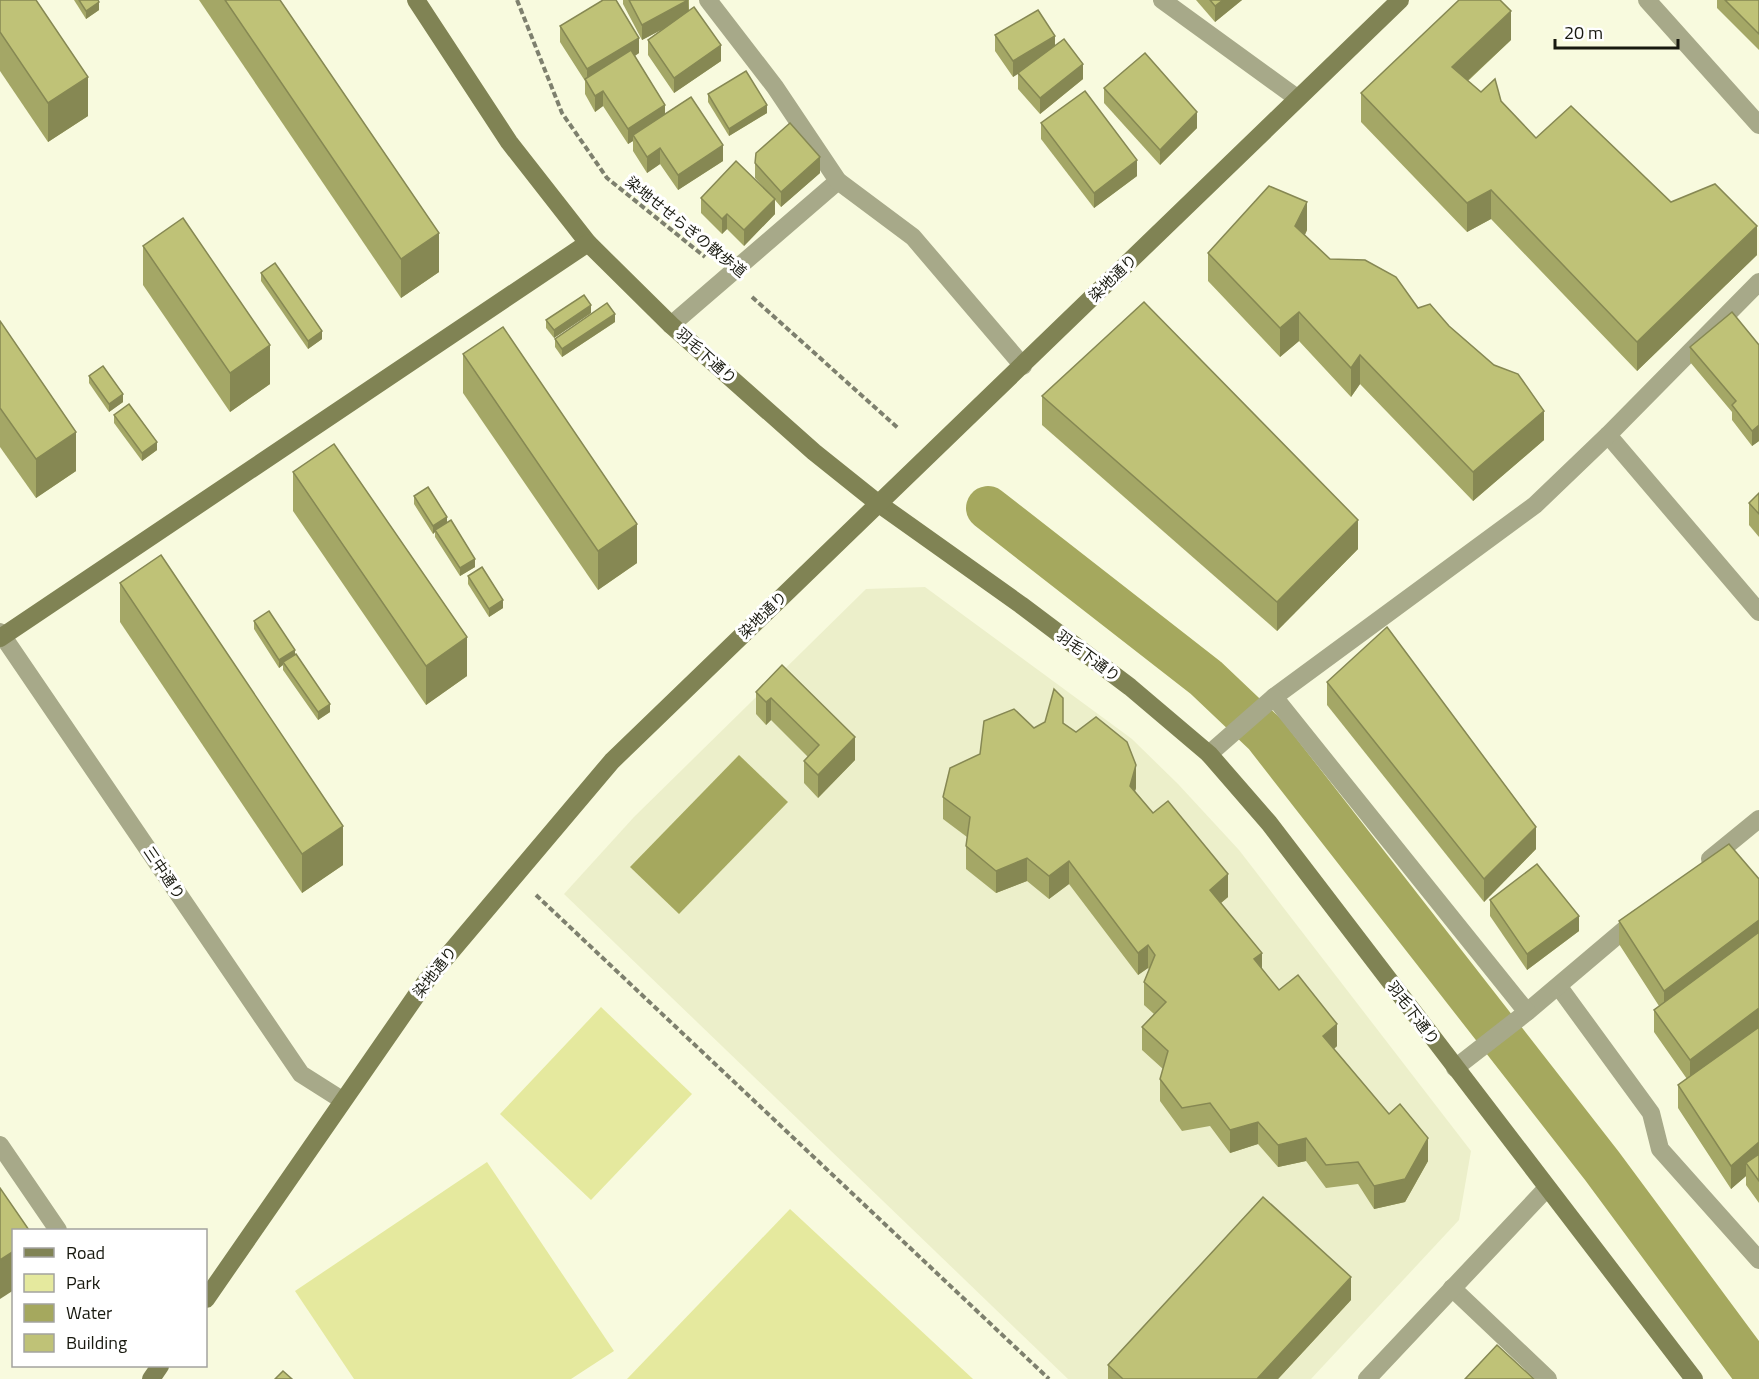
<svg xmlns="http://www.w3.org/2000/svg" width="1759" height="1379" font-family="'Titillium Web','Noto Sans JP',sans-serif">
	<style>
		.built { fill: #ecefca }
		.green { fill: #e5e99e }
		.water { fill: #a5a85e }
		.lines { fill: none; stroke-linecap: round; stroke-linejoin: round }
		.canal { stroke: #a5a85e; stroke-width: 44 }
		.path { stroke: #7e806e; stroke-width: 4; stroke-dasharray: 6 3; stroke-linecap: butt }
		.lane { stroke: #a7a989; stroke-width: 18 }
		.street { stroke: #a7a989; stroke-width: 18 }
		.secondary { stroke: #808354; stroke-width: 18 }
		.wall { fill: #a4a766 }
		.shaded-wall { fill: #868853 }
		.building { fill: #bfc277; stroke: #868853; stroke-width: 1.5 }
		.labels { text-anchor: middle; stroke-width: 6; stroke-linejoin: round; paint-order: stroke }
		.street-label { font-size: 15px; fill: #18190f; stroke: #fff }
	</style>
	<rect width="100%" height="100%" fill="#f8fade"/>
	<path class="built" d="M925,587L1132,739L1178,784L1239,850L1471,1151L1459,1220L1311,1379H1068L564,894L634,817L866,589Z"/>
	<g class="green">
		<path d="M601,1007L692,1094L591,1200L500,1114Z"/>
		<path d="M487,1162L614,1351L571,1379H354L295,1291Z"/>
		<path d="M790,1209L973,1379H627Z"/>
	</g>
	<path class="water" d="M739,755L788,802L679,914L630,867Z"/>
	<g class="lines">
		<path class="canal" d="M988,508L1206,678L1265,734L1602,1166L1759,1378"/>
		<g class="path">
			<path d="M517,0L562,113L607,178L705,257"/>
			<path d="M752,297L898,428"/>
			<path d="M536,895L1049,1379"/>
		</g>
		<g class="lane">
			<path d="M1162,0L1297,98"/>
			<path d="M671,325L838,181"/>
			<path d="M1608,435L1759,612"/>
			<path d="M1710,859L1759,819"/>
			<path d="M1559,987L1651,1113L1660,1149L1759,1260"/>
			<path d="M1527,1012L1638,918"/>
		</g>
		<g class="street">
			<path d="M708,0L775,87L838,181L913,237L1023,366"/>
			<path d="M1647,0L1759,125"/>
			<path d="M0,632L301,1074L342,1100"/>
			<path d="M1274,697L1535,505L1608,435L1759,282"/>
			<path d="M1209,754L1274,697L1527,1012L1455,1068"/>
			<path d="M0,1145L58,1230"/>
			<path d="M1452,1288L1548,1379"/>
			<path d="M1367,1379L1547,1188"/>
		</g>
		<g class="secondary">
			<path d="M416,0L509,142L588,243L671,325L814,452L879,504L1021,605L1130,687L1209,754L1269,823L1694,1379"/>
			<path d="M0,638L588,243"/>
			<path d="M206,1299L427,980L612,761L1400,0"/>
			<path d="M151,1379L160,1366"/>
		</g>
	</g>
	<g class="wall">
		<path d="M0,0L88,116L48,142L0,71Z"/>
		<path d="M74,0H98L99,10L86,19Z"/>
		<path d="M199,0H280L439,272L401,298Z"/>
		<path d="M623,0H689V11L721,61L674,93L648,55V40L661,30L642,40L623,4Z"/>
		<path d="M1196,0H1242L1215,22Z"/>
		<path d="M1717,0H1759V50L1717,8Z"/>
		<path d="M560,26L639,53L635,56L665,114L723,161L678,190L660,164L647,173L633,151V141L628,144L603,106L595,112L585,94V81L560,42Z"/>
		<path d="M995,35L1055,46L1083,79L1040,114L1018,89V73L1013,77L995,51Z"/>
		<path d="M1511,40L1468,81L1481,92L1501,101L1536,138L1671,202L1757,255L1637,371L1491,219L1467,232L1361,122V93Z"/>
		<path d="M1104,88L1197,128L1160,165L1104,103Z"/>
		<path d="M708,94L767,113L729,136L708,102Z"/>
		<path d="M1041,123L1137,176L1094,208L1041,139Z"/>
		<path d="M755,163L820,173L781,207L775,200V214L744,246L727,229L722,234L701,213V198L765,189L755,178Z"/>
		<path d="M1307,230L1305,235L1330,259L1418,308L1544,440L1473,501L1360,384L1351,397L1299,341L1280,357L1208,281V253Z"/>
		<path d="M143,246L270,384L230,412L143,285Z"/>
		<path d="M261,273L322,339L308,349L261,281Z"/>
		<path d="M591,313L554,338L546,328V320Z"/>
		<path d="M0,321L76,471L36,498L0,447Z"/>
		<path d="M615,322L562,357L555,347V339Z"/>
		<path d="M1759,345V441L1752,446L1732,420V412L1690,362V347Z"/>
		<path d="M463,354L637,563L598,590L463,393Z"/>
		<path d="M89,376L123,402L109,412L89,383Z"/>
		<path d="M1042,396L1358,549L1277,631L1042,425Z"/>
		<path d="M114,415L157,450L142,461L114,423Z"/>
		<path d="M293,472L467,676L426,705L293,511Z"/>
		<path d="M414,496L447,522L475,567L460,576L435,537V532L433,534L414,504Z"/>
		<path d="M1749,503L1759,514V537L1749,525Z"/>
		<path d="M468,576L503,608L489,617L468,584Z"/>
		<path d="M120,583L343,865L302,893L120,622Z"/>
		<path d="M254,621L295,655L330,712L318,720L283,670V665L279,668L254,629Z"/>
		<path d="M782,665L855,760L818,798L804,783V761L808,757L771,720L766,725L756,714V692Z"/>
		<path d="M1327,682L1536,849L1484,902L1327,705Z"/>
		<path d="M1063,723L1136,788L1135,791L1153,813L1228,897L1221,903L1262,970L1279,990L1337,1046L1334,1049L1428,1161L1405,1202L1374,1209L1358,1184L1326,1188L1306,1161L1278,1167L1258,1144L1230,1153L1210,1126L1182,1131L1160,1101V1079L1163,1069L1142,1050V1027L1154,1014L1144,1005V982L1149,969L1148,968L1138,975L1069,884L1049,899L1027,881L996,893L966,869V846L967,837L943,819V797L1034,728Z"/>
		<path d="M1759,879V1203L1746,1185V1176L1731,1189L1678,1108V1085L1687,1079L1654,1032V1010L1659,1006L1619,944V921Z"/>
		<path d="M1490,900L1579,931L1527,970L1490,916Z"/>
		<path d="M1351,1300L1278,1379H1108V1365Z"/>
	</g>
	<g class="shaded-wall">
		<path d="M688,0L689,15L642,40V25Z"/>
		<path d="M1223,0H1242L1215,22V6Z"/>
		<path d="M99,2V10L86,19V11Z"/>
		<path d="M1511,11V40L1452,95V67Z"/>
		<path d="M1055,36V51L1013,77V61Z"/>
		<path d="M639,38V53L588,84L587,82V69Z"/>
		<path d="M721,45V61L674,93V78Z"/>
		<path d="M1083,64V79L1040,114V98Z"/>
		<path d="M88,77V116L48,142V103Z"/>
		<path d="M603,91V106L595,112V96Z"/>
		<path d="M665,105V121L633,135V141L628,144V129Z"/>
		<path d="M767,105V113L729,136V129Z"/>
		<path d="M1197,112V128L1160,165V150Z"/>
		<path d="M723,145V161L678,190V175Z"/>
		<path d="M660,148V164L647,173V157Z"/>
		<path d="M820,157V173L781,207V192Z"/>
		<path d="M1137,160V176L1094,208V193Z"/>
		<path d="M1491,190V219L1467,232V203Z"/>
		<path d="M775,199V214L744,246V230Z"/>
		<path d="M1307,202V230L1295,254V226Z"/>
		<path d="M727,214V229L722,234V219Z"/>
		<path d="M1757,226V255L1637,371V342Z"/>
		<path d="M439,233V272L401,298V259Z"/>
		<path d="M591,305V313L554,338V330Z"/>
		<path d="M1299,312V341L1280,357V328Z"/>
		<path d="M615,314V322L562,357V349Z"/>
		<path d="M322,331V339L308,349V341Z"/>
		<path d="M270,345V384L230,412V373Z"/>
		<path d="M1360,355V384L1351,397V368Z"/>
		<path d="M123,394V402L109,412V404Z"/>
		<path d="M1544,411V440L1473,501V472Z"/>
		<path d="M1759,425V441L1752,446V431Z"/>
		<path d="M76,432V471L36,498V459Z"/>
		<path d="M157,442V450L142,461V453Z"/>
		<path d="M447,517V525L435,530V532L433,534V526Z"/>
		<path d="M1358,520V549L1277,631V602Z"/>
		<path d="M637,524V563L598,590V551Z"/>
		<path d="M475,559V567L460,576V568Z"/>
		<path d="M503,600V608L489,617V609Z"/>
		<path d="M467,637V676L426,705V666Z"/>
		<path d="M295,650V658L283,662V665L279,668V660Z"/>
		<path d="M771,698V720L766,725V702Z"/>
		<path d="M330,704V712L318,720V712Z"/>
		<path d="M855,737V760L818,798V775Z"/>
		<path d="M1136,765V788L1130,808V786Z"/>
		<path d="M343,826V865L302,893V854Z"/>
		<path d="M1536,827V849L1484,902V879Z"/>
		<path d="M1027,858V881L996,893V871Z"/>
		<path d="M1069,861V884L1049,899V876Z"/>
		<path d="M1228,874V897L1210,912V890Z"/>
		<path d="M1579,916V931L1527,970V954Z"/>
		<path d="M1759,920V942L1664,1013V991Z"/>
		<path d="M1148,945V968L1138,975V953Z"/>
		<path d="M1262,953V975L1254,959Z"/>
		<path d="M1759,1008V1030L1690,1083V1060Z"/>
		<path d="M1337,1024V1046L1323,1058V1036Z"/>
		<path d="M1258,1122V1144L1230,1153V1130Z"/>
		<path d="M1306,1138V1161L1278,1167V1145Z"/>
		<path d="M1428,1138V1161L1405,1202L1374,1209V1186Z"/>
		<path d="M1759,1142V1165L1746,1163V1176L1731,1189V1166Z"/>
		<path d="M14,1251V1290L0,1299V1260Z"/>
		<path d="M1351,1277V1300L1278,1379H1257Z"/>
	</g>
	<g class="building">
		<path d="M0,0H36L88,77L48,103L0,32Z"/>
		<path d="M79,0H98L99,2L86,11Z"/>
		<path d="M225,0H280L439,233L401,259Z"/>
		<path d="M603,0H616L639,38L587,69L560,26Z"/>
		<path d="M629,0H688L642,25Z"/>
		<path d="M1210,0H1223L1215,6Z"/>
		<path d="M1459,0H1500L1511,11L1452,67L1481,92L1495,79L1501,101L1536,138L1571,106L1671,202L1715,184L1757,226L1637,342L1491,190L1467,203L1361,93Z"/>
		<path d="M1725,0H1759V34Z"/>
		<path d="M694,7L721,45L674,78L648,40Z"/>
		<path d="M1038,10L1055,36L1013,61L995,35Z"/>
		<path d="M1064,39L1083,64L1040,98L1018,73Z"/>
		<path d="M631,50L665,105L628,129L603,91L595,96L585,79Z"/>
		<path d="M1145,53L1197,112L1160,150L1104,88Z"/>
		<path d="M746,71L767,105L729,129L708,94Z"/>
		<path d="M1085,91L1137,160L1094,193L1041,123Z"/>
		<path d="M691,97L723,145L678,175L660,148L647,157L633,135Z"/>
		<path d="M790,123L820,157L781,192L755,163L756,153Z"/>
		<path d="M736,161L775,199L744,230L727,214L722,219L701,198Z"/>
		<path d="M1269,186L1307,202L1295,226L1330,259L1365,260L1396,277L1418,308L1430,304L1449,326L1494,365L1518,374L1544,411L1473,472L1360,355L1351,368L1299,312L1280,328L1208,253Z"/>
		<path d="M183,218L270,345L230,373L143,246Z"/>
		<path d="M275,263L322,331L308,341L261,273Z"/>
		<path d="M584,295L591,305L554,330L546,320Z"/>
		<path d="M1144,302L1358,520L1277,602L1042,396Z"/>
		<path d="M607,303L615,314L562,349L555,339Z"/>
		<path d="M1732,312L1759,345V425L1752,431L1732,405L1736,401L1690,347Z"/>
		<path d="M0,321L76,432L36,459L0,408Z"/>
		<path d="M503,327L637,524L598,551L463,354Z"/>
		<path d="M103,366L123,394L109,404L89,376Z"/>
		<path d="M129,404L157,442L142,453L114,415Z"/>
		<path d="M334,444L467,637L426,666L293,472Z"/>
		<path d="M428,487L447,517L433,526L414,496Z"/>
		<path d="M1759,493V514L1749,503Z"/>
		<path d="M451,520L475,559L460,568L435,530Z"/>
		<path d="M161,555L343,826L302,854L120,583Z"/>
		<path d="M482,567L503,600L489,609L468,576Z"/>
		<path d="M269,611L295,650L279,660L254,621Z"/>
		<path d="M1387,627L1536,827L1484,879L1327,682Z"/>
		<path d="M296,654L330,704L318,712L283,662Z"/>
		<path d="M782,665L855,737L818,775L804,761L819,745L771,698L766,702L756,692Z"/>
		<path d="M1054,689L1063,698V723L1076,732L1096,717L1127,742L1136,765L1130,786L1153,813L1168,801L1228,874L1210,890L1262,953L1254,959L1279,990L1298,975L1337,1024L1323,1036L1389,1114L1400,1104L1428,1138L1405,1179L1374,1186L1358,1162L1326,1165L1306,1138L1278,1145L1258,1122L1230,1130L1210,1103L1182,1108L1160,1079L1168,1051L1142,1027L1166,1002L1144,982L1155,955L1148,945L1138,953L1069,861L1049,876L1027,858L996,871L966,846L970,817L943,797L950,768L980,754L984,721L1014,709L1034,728L1045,722Z"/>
		<path d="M1729,844L1759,879V920L1664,991L1619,921Z"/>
		<path d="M1537,864L1579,916L1527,954L1490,900Z"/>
		<path d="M1759,932V1008L1690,1060L1654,1010Z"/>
		<path d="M1759,1027V1142L1731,1166L1678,1085Z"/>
		<path d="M1759,1154V1181L1746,1163Z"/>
		<path d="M0,1188L29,1230H14V1251L0,1260Z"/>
		<path d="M1263,1197L1351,1277L1257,1379H1123L1108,1365Z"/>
		<path d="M1497,1345L1534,1379H1465Z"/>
		<path d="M283,1371L292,1379H275Z"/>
	</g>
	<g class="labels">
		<g class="street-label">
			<text transform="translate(686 227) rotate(39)" y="5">染地せせらぎの散歩道</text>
			<text transform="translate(1113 278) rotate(-44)" y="5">染地通り</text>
			<text transform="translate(706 356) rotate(42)" y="5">羽毛下通り</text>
			<text transform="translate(763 615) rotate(-44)" y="5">染地通り</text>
			<text transform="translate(1088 656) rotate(37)" y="5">羽毛下通り</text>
			<text transform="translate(164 873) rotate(56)" y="5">三中通り</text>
			<text transform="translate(435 972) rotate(-52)" y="5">染地通り</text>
			<text transform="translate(1413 1013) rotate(53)" y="5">羽毛下通り</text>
		</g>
	</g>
	<rect x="12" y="1229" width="195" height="138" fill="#ffffff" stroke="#a3a39f" stroke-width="1.5"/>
	<rect x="24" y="1248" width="30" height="9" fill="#808354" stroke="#a3a39f" stroke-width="1.5"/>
	<text x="66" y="1259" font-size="18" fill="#18190f">Road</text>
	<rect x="24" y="1274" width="30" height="18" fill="#e5e99e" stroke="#a3a39f" stroke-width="1.5"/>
	<text x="66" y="1289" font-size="18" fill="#18190f">Park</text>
	<rect x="24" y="1304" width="30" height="18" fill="#a5a85e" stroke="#a3a39f" stroke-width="1.5"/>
	<text x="66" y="1319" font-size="18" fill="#18190f">Water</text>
	<rect x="24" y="1334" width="30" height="18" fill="#bfc277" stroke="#a3a39f" stroke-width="1.5"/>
	<text x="66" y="1349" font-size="18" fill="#18190f">Building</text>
	<path d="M1555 39v9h123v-9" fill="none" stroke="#18190f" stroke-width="3"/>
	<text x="1564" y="39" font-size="18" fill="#18190f" stroke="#ffffff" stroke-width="4.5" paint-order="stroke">20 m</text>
</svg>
